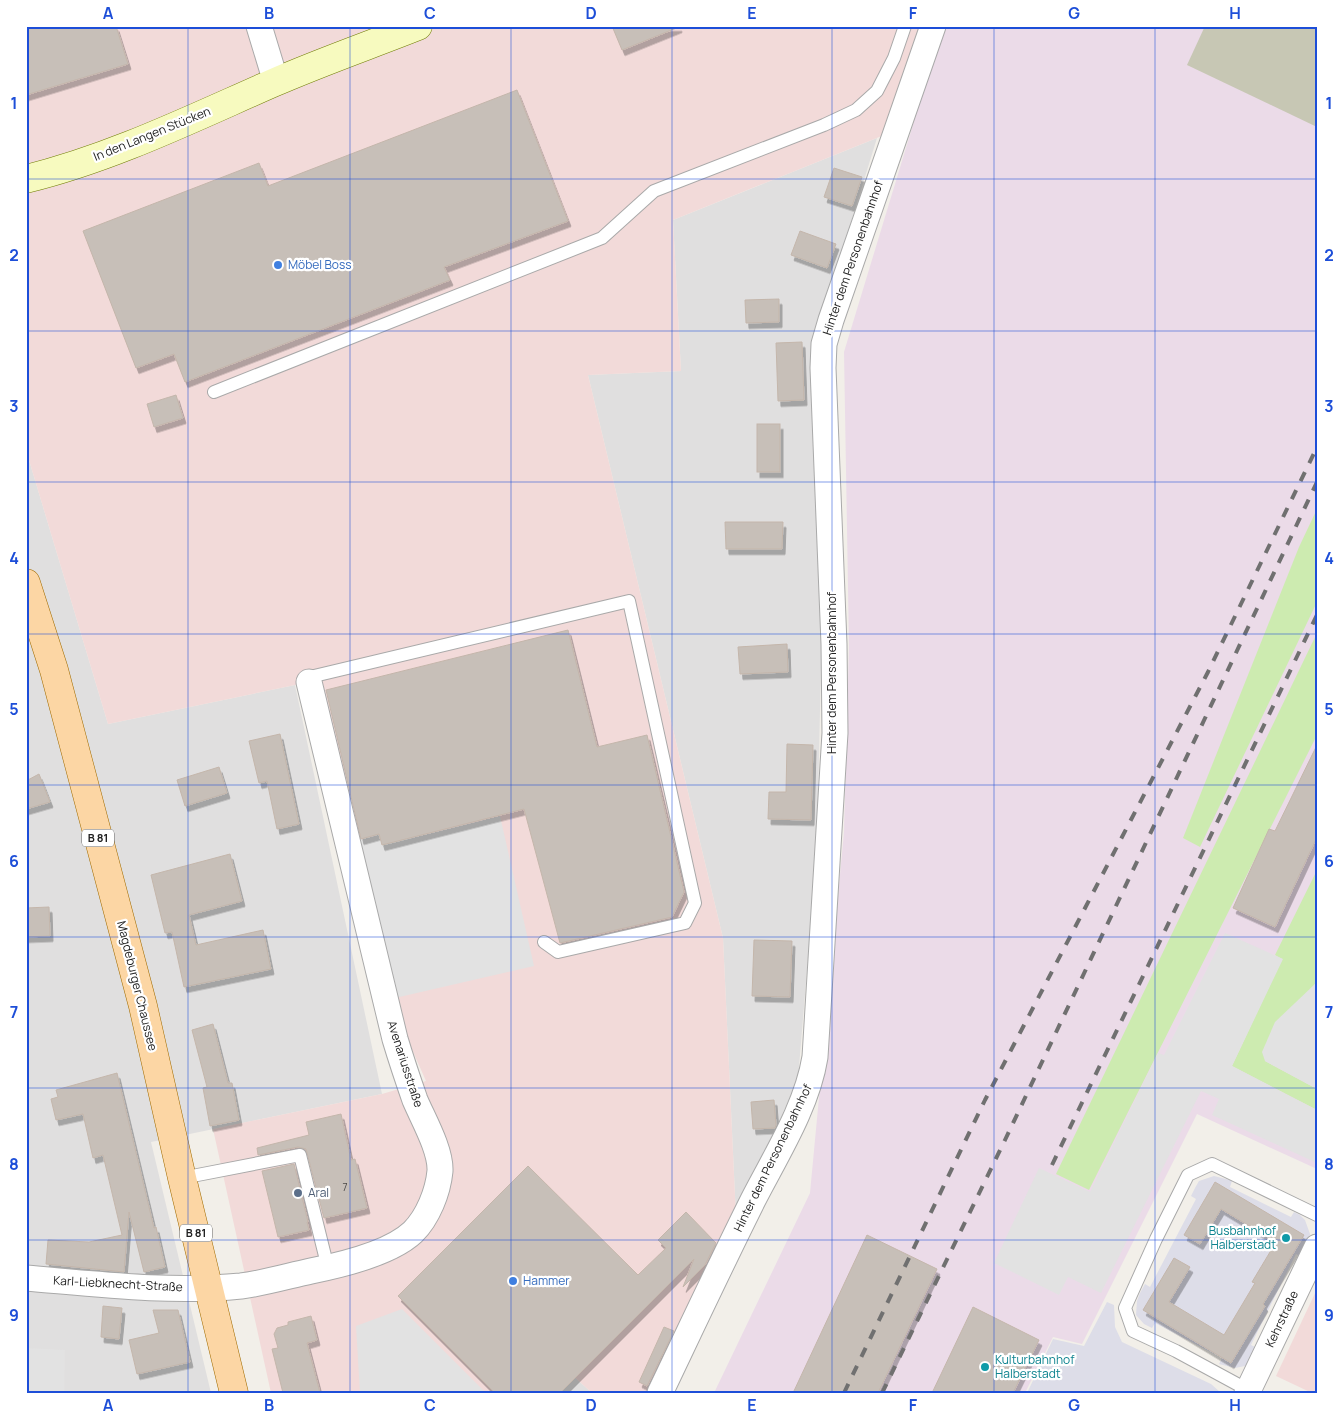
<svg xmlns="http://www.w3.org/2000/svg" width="1343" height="1419" font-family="Manrope,sans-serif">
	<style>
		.residential { fill: #e0dfdf }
		.commercial { fill: #f2dad9 }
		.industrial { fill: #ebdbe8 }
		.construction { fill: #c7c7b4 }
		.grass { fill: #cdebb0 }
		.parking { fill: #e2e2e2 }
		.plaza { fill: #dddde8 }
		.building { fill: #c7bfb8; stroke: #c4b6ab; filter: url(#shadow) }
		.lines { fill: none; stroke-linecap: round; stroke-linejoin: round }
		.lane-casing { stroke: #a9a9a9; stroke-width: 14 }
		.street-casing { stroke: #a9a9a9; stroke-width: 27 }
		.secondary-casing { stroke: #707d05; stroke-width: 29 }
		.primary-casing { stroke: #a06b00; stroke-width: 29 }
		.lane { stroke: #fff; stroke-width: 12 }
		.street { stroke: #fff; stroke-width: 25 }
		.secondary { stroke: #f7fabf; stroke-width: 28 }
		.primary { stroke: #fcd6a4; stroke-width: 28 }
		.rail { stroke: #707070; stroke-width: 4; stroke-dasharray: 10 10; stroke-linecap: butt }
		.grid { fill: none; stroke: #1d4ed8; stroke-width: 1; stroke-opacity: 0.55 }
		.shop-dot { fill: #3f7fe0; stroke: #fff; stroke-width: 2 }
		.service-dot { fill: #5c6f8a; stroke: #fff; stroke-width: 2 }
		.culture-dot { fill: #0f9aa8; stroke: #fff; stroke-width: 2 }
		.labels { text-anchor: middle; stroke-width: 4.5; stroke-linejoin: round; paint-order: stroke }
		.number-label { font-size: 10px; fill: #4b4948 }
		.shield { fill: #fff; stroke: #646464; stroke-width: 1 }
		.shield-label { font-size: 11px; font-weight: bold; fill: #222 }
		.street-label { font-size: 12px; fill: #222; stroke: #fff }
		.shop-label { font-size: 12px; fill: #366cbe; stroke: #fff; text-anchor: start }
		.service-label { font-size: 12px; fill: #4e5e75; stroke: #fff; text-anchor: start }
		.culture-label { font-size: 12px; fill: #0d838f; stroke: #fff; text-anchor: end }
		.neatline { fill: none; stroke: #1d4ed8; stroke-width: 2 }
		.grid-label { font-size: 16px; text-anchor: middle; font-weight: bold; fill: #1d4ed8 }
	</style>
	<defs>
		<filter id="shadow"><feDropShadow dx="3" dy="5.5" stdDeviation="0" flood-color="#0004"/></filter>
	</defs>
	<rect width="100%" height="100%" fill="#f2efe9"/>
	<g class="residential">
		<path d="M877,138L815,339L822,619L817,849L798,1079L736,1217L723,938L588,375L681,371L673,220Z"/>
		<path d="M26,450L108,724L295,685L382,1094L151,1142L211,1393H26Z"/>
		<path d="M549,1354L592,1393H513Z"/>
	</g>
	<g class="commercial">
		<path d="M26,26H947L914,123L673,220L681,371L588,375L723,938L736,1217L648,1393H592L549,1354L513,1393H271L213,1129L382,1094L426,1081L395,1011L320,681L295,685L108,724L26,450Z"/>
		<path d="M1317,1289V1393H1312L1276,1376Z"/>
	</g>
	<path class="industrial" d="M943,26H1317V1169L1197,1114L1082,1344L1053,1337L1025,1393H714L810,1193L844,832L849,646L844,352Z"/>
	<path class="construction" d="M1205,26H1317V127L1187,65Z"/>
	<g class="grass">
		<path d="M1317,509V602L1200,847L1183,838L1299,547Z"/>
		<path d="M1317,633V735L1089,1190L1056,1174Z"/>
		<path d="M1317,870V985L1315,984L1265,1061L1317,1089V1110L1232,1066L1282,959L1275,955Z"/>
	</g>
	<g class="parking">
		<path d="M500,816L534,966L395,998L358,840L379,834L382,845Z"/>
		<path d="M1225,933L1283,959L1232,1066L1317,1110V1163L1212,1115L1219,1099L1201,1091L1101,1293L1068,1277L1059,1295L994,1263L1039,1168L1090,1192L1158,1053L1164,1055Z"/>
		<path d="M1315,984L1317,985V1089L1265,1061L1262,1052L1275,1022Z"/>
		<path d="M402,1309L486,1393H360L356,1326Z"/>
		<path d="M26,1348L65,1350L64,1393H26Z"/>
	</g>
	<g class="plaza">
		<path d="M1214,1176L1230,1180L1232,1181L1230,1187L1291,1217L1294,1212L1300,1215L1305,1220L1310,1234L1309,1241L1302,1257L1296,1254L1251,1345L1257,1348L1249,1362L1245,1366L1235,1368L1219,1364L1222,1358L1155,1323L1152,1328L1144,1324L1136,1315L1137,1301L1140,1293L1145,1284L1150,1287L1196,1199L1191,1196L1195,1188L1199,1181Z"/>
		<path d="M1107,1302L1114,1305L1115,1327L1122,1342L1211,1384L1221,1393H1027L1053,1339L1084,1346Z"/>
	</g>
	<g class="building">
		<path d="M26,26H116L128,64L26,95Z"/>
		<path d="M612,26H679V27L622,50Z"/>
		<path d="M517,90L568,221L444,267L450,280L185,382L174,354L136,368L83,231L259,163L268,186Z"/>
		<path d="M834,168L862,177L852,206L824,197Z"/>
		<path d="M800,231L836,244L827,268L791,255Z"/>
		<path d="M779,299V322L746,323L745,300Z"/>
		<path d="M802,342L804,400L778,401L776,343Z"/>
		<path d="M176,395L183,418L154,427L147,404Z"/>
		<rect x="757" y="424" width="23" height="48"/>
		<path d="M725,522H783L782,549H726Z"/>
		<path d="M568,630L597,747L647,735L684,892L672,917L560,943L524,809L382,845L379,834L361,839L326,690Z"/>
		<path d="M787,644L788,672L740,674L738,647Z"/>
		<path d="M280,734L299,824L277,829L267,781L259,783L249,741Z"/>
		<path d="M787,744L813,745L811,820L768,819L769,792H786Z"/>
		<path d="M1317,745V837L1275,927L1233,908L1269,829L1275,831Z"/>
		<path d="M219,767L227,793L185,806L177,780Z"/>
		<path d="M39,774L50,802L26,809V781Z"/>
		<path d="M230,854L242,901L189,915L196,945L263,930L271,969L184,987L172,932L165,933L151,875Z"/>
		<path d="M49,907L50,936L26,937V908Z"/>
		<path d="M754,940L792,941L790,997L752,996Z"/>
		<path d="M213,1024L228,1083H232L239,1120L210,1126L203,1088L207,1087L192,1030Z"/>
		<path d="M117,1073L154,1228L156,1227L165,1267L144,1272L129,1212L124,1272L46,1264L48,1240L89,1242L122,1235L103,1155L93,1158L83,1114L56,1120L51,1099L58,1097L56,1090Z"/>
		<path d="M774,1100L776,1125L775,1128L753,1129L751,1102Z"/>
		<path d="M341,1114L351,1160L355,1159L367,1208L324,1218L306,1149L298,1147L258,1155L257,1148L309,1135L306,1122Z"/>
		<path d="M294,1164L308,1222H307L309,1230L278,1237L262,1171Z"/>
		<path d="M528,1166L638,1275L666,1248L658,1240L686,1212L716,1243L705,1265L683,1287L694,1259L560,1393H495L398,1296Z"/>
		<path d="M1215,1182L1304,1235L1263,1304L1265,1306L1231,1363L1143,1310L1174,1258L1190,1267L1169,1302L1224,1335L1255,1283L1252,1282L1276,1242L1221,1209L1200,1244L1184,1235Z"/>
		<path d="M867,1235L937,1269L878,1393H793Z"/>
		<path d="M103,1306L122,1308L119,1339L101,1337Z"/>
		<path d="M973,1307L1039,1340L1013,1393H932Z"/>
		<path d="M153,1310H178L190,1362L137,1374L129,1340L159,1333Z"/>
		<path d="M311,1316L317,1340L307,1343L320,1393H283L272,1349L278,1348L274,1334L277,1328L288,1325V1322Z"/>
		<path d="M664,1327L674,1331L647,1386L639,1382Z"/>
	</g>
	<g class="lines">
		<g class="lane-casing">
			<g id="lane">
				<path d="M214,392L602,238L654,191L824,125L856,110L877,91L894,58L905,26"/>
				<path d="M309,682L314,676L629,601L695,903L685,923L558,952L544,942"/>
				<path d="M182,1178L300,1155L328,1268"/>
				<path d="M1248,1390L1176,1351L1133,1331L1125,1308L1156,1239L1188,1175L1212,1164L1317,1215"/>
			</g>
		</g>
		<g class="street-casing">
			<g id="street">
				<path d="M259,26L276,82"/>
				<path d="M26,1278C97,1284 170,1293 241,1286C265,1283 288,1276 311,1271C341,1265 391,1253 413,1232C428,1217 438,1192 440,1171C441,1150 423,1119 415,1100C408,1080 401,1059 395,1039L309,682"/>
				<path d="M660,1393C691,1328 721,1264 753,1200C776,1155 807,1107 815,1057L835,733L834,644L823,368L824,344L831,320L933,26"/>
				<path d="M1247,1393L1317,1247"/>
			</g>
		</g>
		<g class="secondary-casing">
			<path id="secondary" d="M26,179C112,158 193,118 273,83C321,62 370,45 418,26"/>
		</g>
		<g class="primary-casing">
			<path id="primary" d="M26,583L54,670L143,1006L182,1178L234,1393"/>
		</g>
		<use href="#lane" class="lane"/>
		<use href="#street" class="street"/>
		<use href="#secondary" class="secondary"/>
		<use href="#primary" class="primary"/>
		<g class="rail">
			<path d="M1052,1165L1317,615"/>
			<path d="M844,1393L985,1100L1208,672L1317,447"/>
			<path d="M882,1393L1005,1140L1317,482"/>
		</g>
	</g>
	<path class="grid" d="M188,26V1393M350,26V1393M511,26V1393M672,26V1393M832,26V1393M994,26V1393M1155,26V1393M26,179H1317M26,331H1317M26,482H1317M26,634H1317M26,785H1317M26,937H1317M26,1088H1317M26,1240H1317"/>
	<g class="shop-dot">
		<circle cx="278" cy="265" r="5"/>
		<circle cx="513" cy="1281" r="5"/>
	</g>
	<circle class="service-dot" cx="298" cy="1193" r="5"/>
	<g class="culture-dot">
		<circle cx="1286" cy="1238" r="5"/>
		<circle cx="985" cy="1367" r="5"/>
	</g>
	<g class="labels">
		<g class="number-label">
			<text x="345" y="1191">7</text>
		</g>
		<g class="shield">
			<rect x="82" y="829.5" width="32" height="17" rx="4"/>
			<rect x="180" y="1224.5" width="32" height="17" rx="4"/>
		</g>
		<g class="shield-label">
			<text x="98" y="842">B 81</text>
			<text x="196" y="1237">B 81</text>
		</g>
		<g class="street-label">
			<text transform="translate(152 134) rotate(-22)" y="4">In den Langen Stücken</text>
			<text transform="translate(853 258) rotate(-71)" y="4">Hinter dem Personenbahnhof</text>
			<text transform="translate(832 673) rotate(-90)" y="4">Hinter dem Personenbahnhof</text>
			<text transform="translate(137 986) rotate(76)" y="4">Magdeburger Chaussee</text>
			<text transform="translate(405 1064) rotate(72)" y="4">Avenariusstraße</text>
			<text transform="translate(773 1158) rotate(-64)" y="4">Hinter dem Personenbahnhof</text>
			<text transform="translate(118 1284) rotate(3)" y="4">Karl-Liebknecht-Straße</text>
			<text transform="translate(1282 1319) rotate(-65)" y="4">Kehrstraße</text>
		</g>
		<g class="shop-label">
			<text x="288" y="269">Möbel Boss</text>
			<text x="523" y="1285">Hammer</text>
		</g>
		<g class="service-label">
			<text x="308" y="1197">Aral</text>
		</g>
		<g class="culture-label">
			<text x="1276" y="1235">Busbahnhof<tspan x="1276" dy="14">Halberstadt</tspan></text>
			<text x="995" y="1364" text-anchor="start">Kulturbahnhof<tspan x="995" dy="14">Halberstadt</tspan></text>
		</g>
	</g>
	<rect width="1343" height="1419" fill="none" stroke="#ffffff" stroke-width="55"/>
	<rect x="28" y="28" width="1288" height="1364" class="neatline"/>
	<g class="grid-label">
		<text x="108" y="19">A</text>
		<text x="269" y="19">B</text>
		<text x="430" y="19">C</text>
		<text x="591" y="19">D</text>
		<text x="752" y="19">E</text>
		<text x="913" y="19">F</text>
		<text x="1074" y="19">G</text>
		<text x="1235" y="19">H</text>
		<text x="14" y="109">1</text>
		<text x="1329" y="109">1</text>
		<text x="14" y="261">2</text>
		<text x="1329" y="261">2</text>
		<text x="14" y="412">3</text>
		<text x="1329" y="412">3</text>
		<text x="14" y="564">4</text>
		<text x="1329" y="564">4</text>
		<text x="14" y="715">5</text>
		<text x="1329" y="715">5</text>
		<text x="14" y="867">6</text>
		<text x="1329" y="867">6</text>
		<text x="14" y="1018">7</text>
		<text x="1329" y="1018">7</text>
		<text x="14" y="1170">8</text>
		<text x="1329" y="1170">8</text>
		<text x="14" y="1321">9</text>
		<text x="1329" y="1321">9</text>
		<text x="108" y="1411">A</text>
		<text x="269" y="1411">B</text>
		<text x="430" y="1411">C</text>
		<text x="591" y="1411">D</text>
		<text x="752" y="1411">E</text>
		<text x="913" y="1411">F</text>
		<text x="1074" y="1411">G</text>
		<text x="1235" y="1411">H</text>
	</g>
</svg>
